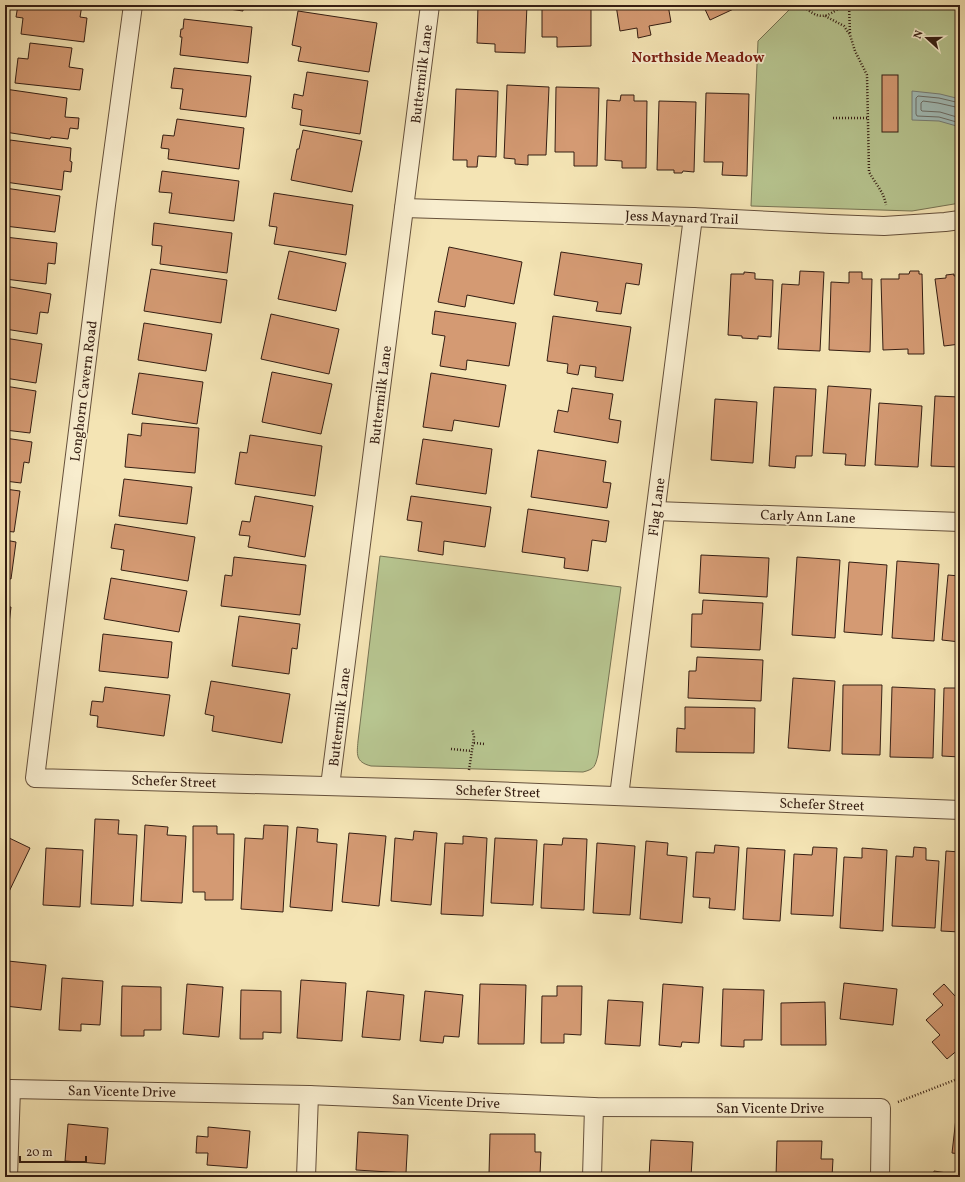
<svg xmlns="http://www.w3.org/2000/svg" width="965" height="1182" font-family="Vollkorn,serif">
	<style>
		.green { fill: #b7c590; stroke: #767252 }
		.water { fill: #a1bcb8; stroke: #767d76 }
		.lines { fill: none; stroke-linecap: round; stroke-linejoin: round }
		.shore { stroke: #6b6d66; stroke-width: 1 }
		.building { fill: #d49a73; stroke: #351e13 }
		.street-casing { stroke: #65503b; stroke-width: 20 }
		.path { stroke: #351e13; stroke-width: 2.5; stroke-dasharray: 1 2; stroke-linecap: butt }
		.street { stroke: #f8edce; stroke-width: 18 }
		.labels { text-anchor: middle; stroke-width: 3.5; stroke-linejoin: round; paint-order: stroke }
		.street-label { font-size: 14px; fill: #351e13; stroke: #f8edce }
		.neighbourhood-label { font-size: 15px; font-weight: bold; fill: #7a1f14; stroke: #f8edce }
	</style>
	<rect width="100%" height="100%" fill="#f4e4b4"/>
	<filter id="stains"><feTurbulence type="fractalNoise" baseFrequency=".005" numOctaves="4"/><feColorMatrix values="0 0 0 0 .2 0 0 0 0 .09 0 0 0 0 .02 0 0 0 .5 -.17"/></filter>
	<radialGradient id="worn" r=".72"><stop offset=".6" stop-color="#630" stop-opacity="0"/><stop offset="1" stop-color="#630" stop-opacity=".3"/></radialGradient>
	<g class="green">
		<path d="M794,5H960V203L912,211L751,206L758,41Z"/>
		<path d="M380,556L621,587L598,755C595,766 595,769 583,772L371,766C355,762 357,754 358,741Z"/>
	</g>
	<path class="water" d="M912,91L940,94L960,99V127L939,121L912,120Z"/>
	<g class="lines">
		<g class="shore">
			<path d="M960,103L939,98L918,96L916,98V114L917,116L939,117L960,123"/>
			<path d="M960,108L938,103L923,101L921,103V110L922,111L940,112L960,118"/>
		</g>
	</g>
	<g class="building">
		<path d="M18,5H82L80,17L87,18L84,42L21,34L23,18L16,17Z"/>
		<path d="M201,5H243V11Z"/>
		<path d="M478,5H527L525,53L495,52V44L477,43Z"/>
		<path d="M542,5H591V46L557,47V37H542Z"/>
		<path d="M616,5H668L671,22L649,26L651,35L638,38L637,28L620,31Z"/>
		<path d="M703,5H739L740,6L710,20Z"/>
		<path d="M298,11L377,23L369,72L298,61L301,47L292,45Z"/>
		<path d="M184,19L252,27L248,63L180,55L182,37H180L181,29H183Z"/>
		<path d="M30,43L72,48L69,67L83,69L80,90L15,83L18,58L28,59Z"/>
		<path d="M174,68L251,76L246,117L180,109L183,89L171,88Z"/>
		<path d="M307,72L368,81L360,134L300,125L302,110L292,108L294,94L303,96Z"/>
		<rect x="882" y="75" width="16" height="57"/>
		<path d="M507,85L549,87L546,155H528V165L515,164V159L504,158Z"/>
		<path d="M556,87L599,88L597,166H574V152H555Z"/>
		<path d="M5,89L67,98L65,117L79,118L78,129L70,128L68,139L51,137L50,139L5,132Z"/>
		<path d="M456,89L498,91L496,157L478,156L477,167H467V160H453Z"/>
		<path d="M706,93L749,94L747,176L722,175L723,162H704Z"/>
		<path d="M621,95H634V101H647L646,168H622V161L605,160L607,100L620,101Z"/>
		<path d="M659,101L696,102L694,172L683,171L682,173H674V170H657Z"/>
		<path d="M177,119L244,128L239,169L168,159L169,149L161,148L163,135L174,136Z"/>
		<path d="M303,130L362,141L352,192L291,180L297,149H299Z"/>
		<path d="M10,140L71,148L70,161L72,162L71,172L64,171L62,190L5,182V153L8,154Z"/>
		<path d="M162,171L239,181L234,221L169,213L172,193L159,192Z"/>
		<path d="M5,188L60,196L55,232L5,226Z"/>
		<path d="M274,193L353,205L346,255L274,244L277,227L269,226Z"/>
		<path d="M154,223L232,233L227,273L160,264L162,246L152,245Z"/>
		<path d="M5,237L57,243L55,264L48,263L46,284L5,279Z"/>
		<path d="M449,247L522,262L514,304L467,295L465,307L438,302Z"/>
		<path d="M289,251L346,263L336,311L278,299Z"/>
		<path d="M561,252L642,264L639,285L626,283L621,314L596,311L598,302L554,295Z"/>
		<path d="M151,269L227,280L221,323L144,311Z"/>
		<path d="M800,271L824,272L820,351L778,349L782,284L799,285Z"/>
		<path d="M910,271H919V274H922L924,354H908V349L883,350L881,279H899V274H909Z"/>
		<path d="M744,272L755,273V279L773,280L771,337L758,336V339L742,338V336L728,335L731,274H744Z"/>
		<path d="M849,272H862V279H872L870,352L829,350L831,282L849,283Z"/>
		<path d="M954,274V276L960,275V344L944,346L935,279L946,278V275Z"/>
		<path d="M5,286L51,294L48,313L40,312L37,334L5,329Z"/>
		<path d="M435,311L516,323L509,366L467,360L466,370L440,366L445,336L432,334Z"/>
		<path d="M271,314L339,329L329,374L261,359Z"/>
		<path d="M553,316L631,327L623,381L595,377L596,367L580,365L578,375L567,373L568,364L547,361Z"/>
		<path d="M144,323L212,334L206,371L138,360Z"/>
		<path d="M5,338L42,344L36,383L5,378Z"/>
		<path d="M272,372L332,384L321,434L262,422Z"/>
		<path d="M139,373L203,382L197,424L132,414Z"/>
		<path d="M431,373L506,385L499,427L454,420L452,431L423,427Z"/>
		<path d="M5,386L36,391L30,433L5,430Z"/>
		<path d="M828,386L871,389L865,466L845,465L846,454L823,453Z"/>
		<path d="M774,387L816,389L812,456H796L795,468L769,466Z"/>
		<path d="M572,388L613,394L609,419L621,421L618,443L554,432L558,410L568,412Z"/>
		<path d="M935,396L960,397V467L931,466Z"/>
		<path d="M715,399L757,402L753,463L711,460Z"/>
		<path d="M879,403L922,406L918,467L875,465Z"/>
		<path d="M142,423L199,428L195,473L125,467L128,434L141,436Z"/>
		<path d="M250,435L322,446L315,496L235,484L240,452L247,453Z"/>
		<path d="M5,438L32,442L29,463L24,462L21,483L5,481Z"/>
		<path d="M423,439L492,449L486,494L416,484Z"/>
		<path d="M538,450L606,461L603,482L611,483L607,508L531,497Z"/>
		<path d="M124,479L192,487L187,524L119,516Z"/>
		<path d="M5,489L20,491L14,532L5,531Z"/>
		<path d="M255,496L313,506L305,557L248,547L250,536L239,535L242,521L250,522Z"/>
		<path d="M411,496L491,507L485,547L444,541L443,555L418,551L422,522L407,520Z"/>
		<path d="M528,509L609,521L606,542L592,540L588,571L564,568L565,558L522,552Z"/>
		<path d="M115,524L195,537L188,581L121,570L124,550L111,548Z"/>
		<path d="M5,540L16,542L11,579L5,578Z"/>
		<path d="M701,555L769,558L767,597L699,593Z"/>
		<path d="M234,557L306,565L300,615L221,606L225,575L232,576Z"/>
		<path d="M797,557L840,560L835,638L792,635Z"/>
		<path d="M897,561L939,564L934,641L892,638Z"/>
		<path d="M849,562L887,565L882,635L844,632Z"/>
		<path d="M948,575L960,576V642L942,640Z"/>
		<path d="M111,578L187,591L179,632L104,619Z"/>
		<path d="M5,589H8L6,607H11L8,632H5Z"/>
		<path d="M703,600L763,603L760,650L691,647L692,614H702Z"/>
		<path d="M239,616L300,624L297,649L292,648L289,674L232,666Z"/>
		<path d="M103,634L172,642L168,678L99,671Z"/>
		<path d="M697,657L763,660L761,701L688,698L689,671H696Z"/>
		<path d="M793,678L835,681L830,751L788,748Z"/>
		<path d="M211,681L290,694L282,743L212,731L214,716L205,714Z"/>
		<path d="M843,685H882L880,755L842,754Z"/>
		<path d="M105,687L170,695L164,736L97,727L98,716L90,715L92,701L103,702Z"/>
		<path d="M892,687L935,689L933,758L890,757Z"/>
		<path d="M944,688H960V757L942,756Z"/>
		<path d="M685,707L755,708L754,753L676,752L677,728L685,729Z"/>
		<path d="M95,819L119,820L118,834L137,835L133,906L91,904Z"/>
		<path d="M145,825L168,827L167,835L186,836L182,903L141,901Z"/>
		<path d="M264,825L288,826L283,912L241,909L245,838L263,839Z"/>
		<path d="M193,826H217V834H234L233,900H205V892H193Z"/>
		<path d="M297,827L318,829L317,842L337,844L332,911L290,907Z"/>
		<path d="M414,831L437,833L431,905L391,901L395,838L413,840Z"/>
		<path d="M349,833L386,836L379,906L342,902Z"/>
		<path d="M5,836L30,848L5,900Z"/>
		<path d="M463,836L487,838L483,916L441,914L445,843L463,844Z"/>
		<path d="M495,838L537,840L533,905L491,903Z"/>
		<path d="M563,838L587,839L584,910L541,908L544,844L562,845Z"/>
		<path d="M646,841L668,843L667,855L687,857L682,923L640,919Z"/>
		<path d="M597,843L635,846L630,915L593,913Z"/>
		<path d="M715,845L739,847L735,910L709,908L710,898L693,897L696,852L714,853Z"/>
		<path d="M813,847L837,848L833,916L791,914L794,854L812,855Z"/>
		<path d="M914,847L926,848V860L939,861L935,928L892,926L896,856L913,857Z"/>
		<path d="M46,848L83,850L80,907L43,905Z"/>
		<path d="M747,848L785,850L780,921L743,919Z"/>
		<path d="M862,848L887,850L883,931L840,928L844,857L862,858Z"/>
		<path d="M946,851L960,852V932L941,931Z"/>
		<path d="M8,961L46,965L41,1010L5,1006V992Z"/>
		<path d="M62,978L103,981L100,1025L81,1024V1031L59,1030Z"/>
		<path d="M301,980L346,983L342,1041L297,1038Z"/>
		<path d="M844,983L897,989L893,1025L840,1019Z"/>
		<path d="M187,984L223,987L219,1037L183,1034Z"/>
		<path d="M480,984L526,985L524,1044H478Z"/>
		<path d="M663,984L703,987L699,1043L682,1042L681,1047L659,1045Z"/>
		<path d="M944,984L955,996L960,992V1048L947,1059L932,1042L940,1035L926,1020L943,1005L933,994Z"/>
		<path d="M122,986L161,987V1030H144V1036H121Z"/>
		<path d="M557,986H582L581,1035L564,1034V1043H541L542,996H557Z"/>
		<path d="M723,989L764,990L762,1040H744V1047L721,1046Z"/>
		<path d="M241,990L281,991V1033L263,1032V1039H240Z"/>
		<path d="M367,991L404,995L400,1040L362,1037Z"/>
		<path d="M425,991L463,995L459,1037L444,1036L443,1043L420,1041Z"/>
		<path d="M608,1000L643,1002L640,1046L605,1044Z"/>
		<path d="M825,1002L826,1045H781V1003Z"/>
		<path d="M956,1118L960,1119V1154L952,1153Z"/>
		<path d="M68,1124L108,1128L105,1164L65,1161Z"/>
		<path d="M208,1127L250,1131L247,1168L207,1165L208,1153H196L197,1136L208,1137Z"/>
		<path d="M358,1132L408,1135L406,1173L356,1170Z"/>
		<path d="M490,1134H535V1152H541L540,1175L489,1174Z"/>
		<path d="M651,1140L693,1142L691,1177H649Z"/>
		<path d="M777,1141H822L821,1159H833L832,1177H776Z"/>
		<path d="M934,1171L960,1175V1177H933Z"/>
	</g>
	<g class="lines">
		<g class="street-casing">
			<g id="street">
				<path d="M133,5L106,205L35,778L467,790L960,810"/>
				<path d="M404,208L693,217L831,224L884,226L945,222L960,220"/>
				<path d="M656,511L960,522"/>
				<path d="M330,786L430,5"/>
				<path d="M619,796L693,217"/>
				<path d="M8,1177L11,1089L309,1095L594,1107L881,1108L880,1177"/>
				<path d="M306,1177L309,1095"/>
				<path d="M592,1177L594,1107"/>
			</g>
		</g>
		<g class="path">
			<path d="M802,5C819,20 825,19 843,5"/>
			<path d="M849,5L850,34"/>
			<path d="M825,16L844,26L850,35L855,51L867,75L869,172C875,183 884,192 886,205"/>
			<path d="M833,118H869"/>
			<path d="M474,743L485,744"/>
			<path d="M451,749L472,751"/>
			<path d="M469,770L474,737L472,729"/>
			<path d="M898,1102L960,1078"/>
		</g>
		<use href="#street" class="street"/>
	</g>
	<g class="labels">
		<g class="street-label">
			<text transform="translate(421 74) rotate(-83)" y="5">Buttermilk Lane</text>
			<text transform="translate(682 217) rotate(2)" y="5">Jess Maynard Trail</text>
			<text transform="translate(83 391) rotate(-83)" y="5">Longhorn Cavern Road</text>
			<text transform="translate(380 395) rotate(-83)" y="5">Buttermilk Lane</text>
			<text transform="translate(656 507) rotate(-83)" y="5">Flag Lane</text>
			<text transform="translate(808 516) rotate(2)" y="5">Carly Ann Lane</text>
			<text transform="translate(339 717) rotate(-83)" y="5">Buttermilk Lane</text>
			<text transform="translate(174 781) rotate(2)" y="5">Schefer Street</text>
			<text transform="translate(498 791) rotate(2)" y="5">Schefer Street</text>
			<text transform="translate(822 804) rotate(2)" y="5">Schefer Street</text>
			<text transform="translate(122 1091) rotate(1)" y="5">San Vicente Drive</text>
			<text transform="translate(446 1101) rotate(2)" y="5">San Vicente Drive</text>
			<text x="770" y="1113">San Vicente Drive</text>
		</g>
		<g class="neighbourhood-label">
			<text x="698" y="62">Northside Meadow</text>
		</g>
	</g>
	<rect width="965" height="1182" fill="none" stroke="#f4e4b4" stroke-width="20"/>
	<rect x="6" y="6" width="953" height="1170" fill="none" stroke="#351e13" stroke-width="2"/>
	<rect x="10" y="10" width="945" height="1162" fill="none" stroke="#351e13"/>
	<g transform="translate(927 38) rotate(291)" stroke="#f8edce" stroke-width="3" paint-order="stroke">
	<path d="M0-3L7 15L0 10L-7 15Z" fill="#351e13"/>
	<text y="-6" font-size="11" font-weight="bold" text-anchor="middle" fill="#351e13">N</text>
	</g>
	<path d="M20 1156v6h66v-6" fill="none" stroke="#351e13" stroke-width="2"/>
	<text x="26" y="1156" font-size="12" fill="#351e13" stroke="#f8edce" stroke-width="3" paint-order="stroke">20 m</text>
	<rect width="100%" height="100%" filter="url(#stains)"/>
	<rect width="100%" height="100%" fill="url(#worn)"/>
</svg>
